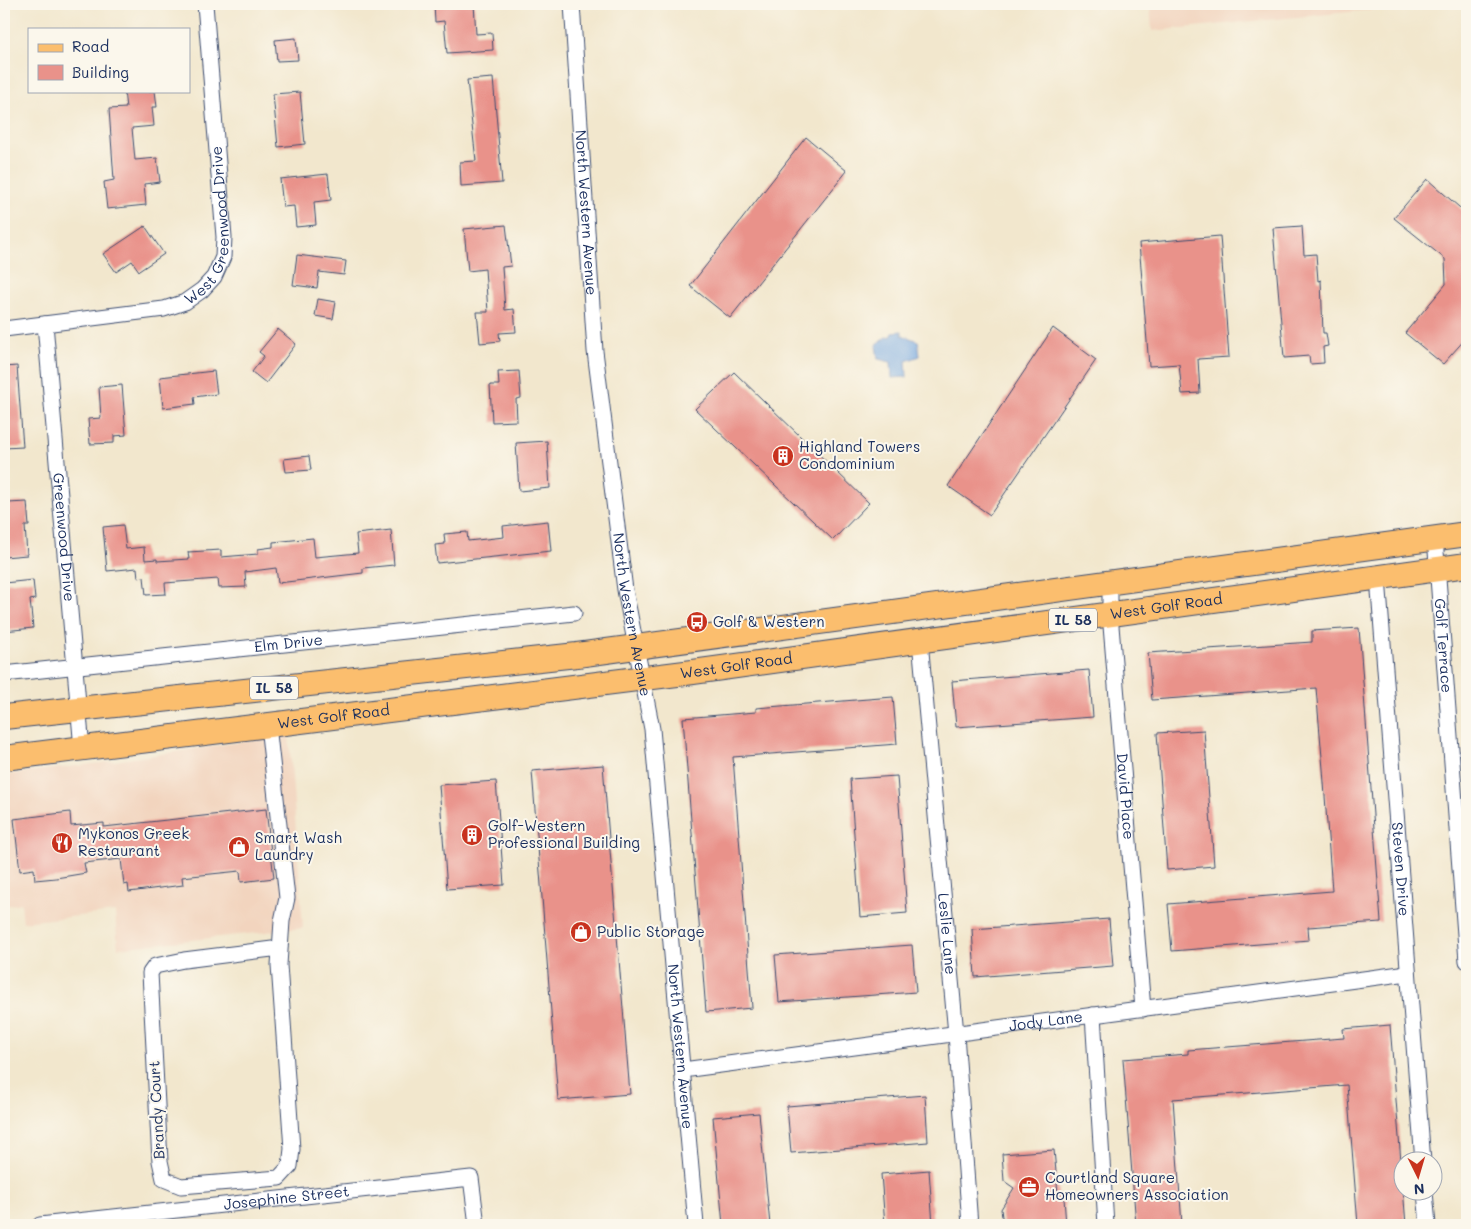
<svg xmlns="http://www.w3.org/2000/svg" width="1471" height="1229" font-family="Mali,sans-serif">
	<style>
		.built { fill: #f2d4be }
		.water { fill: #73a6df; stroke: #476a9e }
		.building { fill: #e9928a }
		.lines { fill: none; stroke-linecap: round; stroke-linejoin: round }
		.minor-casing { stroke: #3b4b6f; stroke-width: 17 }
		.primary-casing { stroke: #3b4b6f; stroke-width: 26 }
		.minor { stroke: #fff; stroke-width: 15 }
		.primary { stroke: #fbbe6e; stroke-width: 24 }
		.labels { text-anchor: middle; stroke-width: 4; stroke-linejoin: round; paint-order: stroke }
		.shield { fill: #fbf7ec; stroke: #5e6b89; stroke-width: 1 }
		.shield-label { font-size: 14px; font-weight: bold; fill: #1b2f5e }
		.street-label { font-size: 15px; fill: #1b2f5e; stroke: #fbf7ec }
		.poi-label { font-size: 15px; fill: #1b2f5e; stroke: #fbf7ec; text-anchor: start }
	</style>
	<rect width="100%" height="100%" fill="#fbf7ec"/>
	<filter id="ink" filterUnits="userSpaceOnUse"><feTurbulence type="fractalNoise" baseFrequency=".02" numOctaves="2"/><feDisplacementMap in="SourceGraphic" scale="10" xChannelSelector="R" yChannelSelector="G"/><feConvolveMatrix kernelMatrix="1 2 1 2 8 2 1 2 1" color-interpolation-filters="sRGB"/></filter>
	<filter id="wash" filterUnits="userSpaceOnUse"><feTurbulence type="fractalNoise" baseFrequency=".0096" numOctaves="4" result="noise"/><feDisplacementMap in="SourceGraphic" scale="20" xChannelSelector="R" yChannelSelector="G"/><feGaussianBlur stdDeviation="1.12" result="paint"/><feColorMatrix in="noise" values="0 0 0 0 0 0 0 0 0 0 0 0 0 0 0 0 0 1.4 0 .05"/><feComposite in="paint" operator="in"/></filter>
	<g filter="url(#wash)">
		<rect width="100%" height="100%" fill="#f2e7cd"/>
		<g class="built">
			<path d="M1150,4H1431L1152,31Z"/>
			<path d="M289,735L303,928L118,948L115,912L23,922L21,903L4,906V775L102,763Z"/>
		</g>
		<path class="water" d="M902,331V335L918,341L920,356L906,361L907,377L892,378L891,362L878,359L876,345L886,337L892,336L893,332Z"/>
		<g id="blocks">
			<g class="building">
				<path d="M434,4H474L476,34L492,33L493,50L447,53L444,21L435,22Z"/>
				<path d="M296,38L298,60L277,61L275,40Z"/>
				<path d="M493,78L502,183L461,186L460,162L476,161L467,80Z"/>
				<path d="M124,91H155L157,107H152L154,126L132,128L135,160L157,158L160,182L144,184L146,205L107,209L104,182L114,180L109,109L126,108Z"/>
				<path d="M300,92L305,144L278,147L273,94Z"/>
				<path d="M806,137L847,171L730,318L690,286Z"/>
				<path d="M328,174L331,200L314,202L316,225L296,227L294,206L283,207L280,179Z"/>
				<path d="M1427,179L1467,214V337L1443,364L1405,333L1446,284L1445,259L1394,218Z"/>
				<path d="M506,225L511,266L502,267L505,310L514,309L516,332L499,333L500,341L480,343L477,312H488L485,269L468,271L464,229Z"/>
				<path d="M145,226L164,254L139,271L132,261L116,272L103,254Z"/>
				<path d="M1302,226L1304,255L1316,254L1318,281L1321,280L1323,333H1326L1328,346L1323,347L1324,363L1310,364L1309,356L1284,358L1273,228Z"/>
				<path d="M1220,236L1229,357L1198,359L1200,393L1182,394L1179,364L1149,366L1139,243Z"/>
				<path d="M297,255L346,261L344,275L319,272L317,288L293,285Z"/>
				<path d="M318,299L336,302L333,319L315,316Z"/>
				<path d="M1053,328L1096,360L990,515L948,486Z"/>
				<path d="M278,329L296,344L266,383L252,372L264,356L259,352Z"/>
				<path d="M17,366L23,447L4,448V367Z"/>
				<path d="M214,371L217,394L194,397L195,404L163,408L160,377Z"/>
				<path d="M519,371L521,398L516,399L517,421L492,422L490,385H499L498,372Z"/>
				<path d="M734,372L869,503L833,540L695,409Z"/>
				<path d="M122,385L126,435L114,436V443L90,444L88,419L101,418L99,387Z"/>
				<path d="M547,441L550,488L519,491L516,443Z"/>
				<path d="M309,456L311,470L286,472L284,459Z"/>
				<path d="M27,502L29,526H25L27,555L4,557V510L9,509L8,503Z"/>
				<path d="M548,521L551,551L437,563L435,545L445,544L444,534L467,532L468,541L504,537L503,526Z"/>
				<path d="M123,525L126,549L144,547L145,560L157,559V561L189,559L188,552L221,550V557L258,554V549L273,547V542L313,538L315,557L358,553L356,534L391,530L394,565L363,568V573L278,583L276,568L245,572L246,587L219,588L218,579L165,583L166,594L146,595L144,577L138,578L137,568L107,571L103,527Z"/>
				<path d="M33,580L35,599L30,600L33,628L4,631V583Z"/>
				<path d="M1359,628L1381,922L1308,927L1309,940L1172,951L1168,904L1332,891L1323,769L1316,688L1152,700L1148,653L1312,642V631Z"/>
				<path d="M1089,670L1093,717L956,727L952,681Z"/>
				<path d="M893,697L897,744L733,757L752,1008L706,1012L683,718L756,712V708Z"/>
				<path d="M1204,730L1214,866L1167,870L1157,733Z"/>
				<path d="M603,765L630,1094L558,1100L532,771Z"/>
				<path d="M897,776L907,913L860,917L850,779Z"/>
				<path d="M496,781L504,885L447,889L439,785Z"/>
				<path d="M266,809L274,878L241,882L240,871L182,877L183,885L129,892L128,884L124,885L121,859L84,863L86,873L56,878L35,880L34,869L20,871L14,819L70,812L71,826L104,823V827Z"/>
				<path d="M1109,919L1113,966L975,977L972,929Z"/>
				<path d="M912,945L916,992L779,1002L775,955Z"/>
				<path d="M1390,1025L1406,1225H1358L1347,1085L1173,1099L1182,1225H1136L1123,1059L1188,1054V1050L1344,1038L1343,1029Z"/>
				<path d="M925,1095L928,1142L791,1153L787,1106Z"/>
				<path d="M759,1113L770,1225H723L713,1117Z"/>
				<path d="M1054,1150L1058,1194L1064,1198L1066,1225H1003L1001,1209L1014,1188L1004,1181L1002,1154Z"/>
				<path d="M929,1170L933,1225H885L881,1174Z"/>
			</g>
		</g>
	</g>
	<g filter="url(#ink)">
		<use href="#blocks" fill-opacity="0" stroke="#3b4b6f" stroke-width="1"/>
		<g class="lines">
			<g class="minor-casing">
				<g id="minor">
					<path id="s1" d="M572,4L595,351L625,590L652,729L696,1225"/>
					<path id="s2" d="M45,324L82,749"/>
					<path id="s3" d="M4,329L164,309L185,302L202,290L214,277L223,257L224,237L205,4"/>
					<path id="s4" d="M1435,538L1467,961"/>
					<path id="s5" d="M1378,578L1423,1162"/>
					<path id="s6" d="M1110,583V614L1143,1009"/>
					<path id="s7" d="M920,641L956,1034L970,1225"/>
					<path id="s8" d="M4,674L574,613"/>
					<path d="M268,725L287,898L282,921L279,965L292,1149L290,1166L279,1178L181,1186L164,1179L160,1161L150,973L155,966L184,960L280,948"/>
					<path d="M1093,1015L1106,1225"/>
					<path id="s9" d="M683,1070L1408,973"/>
					<path d="M1425,1192L1428,1225"/>
					<path id="s10" d="M40,1225L471,1178L477,1225"/>
				</g>
			</g>
			<g class="primary-casing">
				<g id="primary">
					<path d="M4,717L577,655L1467,534"/>
					<path id="s11" d="M4,758L693,672L1467,565"/>
				</g>
			</g>
			<use href="#minor" class="minor"/>
			<use href="#primary" class="primary"/>
		</g>
	</g>
	<defs>
		<g id="building-disc" transform="scale(1.125)"><circle r="9.5" fill="#c8321e" stroke="#fbf7ec"/><path d="M-4-6H4V6H1V3H-1V6H-4ZM-2.5-4.3h1.7v1.8h-1.7ZM.8-4.3h1.7v1.8H.8ZM-2.5-1h1.7V.8h-1.7ZM.8-1h1.7V.8H.8Z" fill="#fff"/></g>
		<g id="bus-disc" transform="scale(1.125)"><circle r="9.5" fill="#c8321e" stroke="#fbf7ec"/><path d="M-5-6H5V4H4V6H2V4H-2V6H-4V4H-5ZM-3.5-4V0h7V-4ZM-3.5 1.2v1.5H-2V1.2ZM2 1.2v1.5H3.5V1.2Z" fill="#fff"/></g>
		<g id="restaurant-disc" transform="scale(1.125)"><circle r="9.5" fill="#c8321e" stroke="#fbf7ec"/><path d="M-5-6h1v4h1v-4h1v4h1v-4h1v5L-1.5 .5V6h-2V.5L-5-1ZM5-6V6H3V1.5H1.5Q1.5-4 5-6Z" fill="#fff"/></g>
		<g id="shop-disc" transform="scale(1.125)"><circle r="9.5" fill="#c8321e" stroke="#fbf7ec"/><path d="M-5-2.5h2.3a2.7 3.5 0 0 1 5.4 0H5L5.5 6h-11ZM-1.5-2.5h3a1.5 2.3 0 0 0-3 0Z" fill="#fff"/></g>
		<g id="office-disc" transform="scale(1.125)"><circle r="9.5" fill="#c8321e" stroke="#fbf7ec"/><path d="M-6-3h4V-5.5h4V-3h4V5H-6ZM-1-4.5V-3h2v-1.5ZM-6 0V1H6V0Z" fill="#fff"/></g>
	</defs>
	<g fill-rule="evenodd">
		<use href="#building-disc" x="783" y="456"/>
		<use href="#bus-disc" x="697" y="622"/>
		<use href="#building-disc" x="472" y="835"/>
		<use href="#restaurant-disc" x="62" y="843"/>
		<use href="#shop-disc" x="239" y="847"/>
		<use href="#shop-disc" x="581" y="932"/>
		<use href="#office-disc" x="1029" y="1187"/>
	</g>
	<g class="labels">
		<g class="shield">
			<rect x="1049" y="608.5" width="48" height="23" rx="4"/>
			<rect x="250" y="676.5" width="48" height="23" rx="4"/>
		</g>
		<g class="shield-label">
			<text x="1073" y="625">IL 58</text>
			<text x="274" y="693">IL 58</text>
		</g>
		<g class="street-label">
			<text dy="5" stroke="none"><textPath href="#s1" startOffset="209">North Western Avenue</textPath></text>
			<text dy="5" stroke="none"><textPath href="#s3" startOffset="270">West Greenwood Drive</textPath></text>
			<text dy="5" stroke="none"><textPath href="#s2" startOffset="214">Greenwood Drive</textPath></text>
			<text dy="5" stroke="none"><textPath href="#s11" startOffset="1172">West Golf Road</textPath></text>
			<text dy="5" stroke="none"><textPath href="#s1" startOffset="614">North Western Avenue</textPath></text>
			<text dy="5" stroke="none"><textPath href="#s8" startOffset="286">Elm Drive</textPath></text>
			<text dy="5" stroke="none"><textPath href="#s4" startOffset="108">Golf Terrace</textPath></text>
			<text dy="5" stroke="none"><textPath href="#s11" startOffset="738">West Golf Road</textPath></text>
			<text dy="5" stroke="none"><textPath href="#s11" startOffset="332">West Golf Road</textPath></text>
			<text dy="5" stroke="none"><textPath href="#s6" startOffset="214">David Place</textPath></text>
			<text dy="5" stroke="none"><textPath href="#s5" startOffset="292">Steven Drive</textPath></text>
			<text dy="5" stroke="none"><textPath href="#s7" startOffset="294">Leslie Lane</textPath></text>
			<text dy="5" stroke="none"><textPath href="#s9" startOffset="366">Jody Lane</textPath></text>
			<text dy="5" stroke="none"><textPath href="#s1" startOffset="1049">North Western Avenue</textPath></text>
			<text transform="translate(157 1110) rotate(-93)" y="5">Brandy Court</text>
			<text dy="5" stroke="none"><textPath href="#s10" startOffset="248">Josephine Street</textPath></text>
		</g>
		<g class="poi-label">
			<text x="799" y="452">Highland Towers<tspan x="799" dy="17">Condominium</tspan></text>
			<text x="713" y="627">Golf &amp; Western</text>
			<text x="488" y="831">Golf-Western<tspan x="488" dy="17">Professional Building</tspan></text>
			<text x="78" y="839">Mykonos Greek<tspan x="78" dy="17">Restaurant</tspan></text>
			<text x="255" y="843">Smart Wash<tspan x="255" dy="17">Laundry</tspan></text>
			<text x="597" y="937">Public Storage</text>
			<text x="1045" y="1183">Courtland Square<tspan x="1045" dy="17">Homeowners Association</tspan></text>
		</g>
	</g>
	<rect width="1471" height="1229" fill="none" stroke="#fbf7ec" stroke-width="20"/>
	<rect x="28" y="28" width="162" height="65" fill="#fbf7ec" stroke="#a1a7b3"/>
	<rect x="38" y="44" width="25" height="8" fill="#fbbe6e" stroke="#a1a7b3"/>
	<text x="72" y="52" font-size="15" fill="#1b2f5e">Road</text>
	<rect x="38" y="65" width="25" height="15" fill="#e9928a" stroke="#a1a7b3"/>
	<text x="72" y="78" font-size="15" fill="#1b2f5e">Building</text>
	<g transform="translate(1418 1176) rotate(175)"><circle r="24" fill="#fbf7ec" stroke="#a1a7b3"/>
	<path d="M0-4L9 19L0 12L-9 19Z" fill="#c8321e"/>
	<text y="-8" font-size="14" font-weight="bold" text-anchor="middle" fill="#1b2f5e">N</text>
	</g>
</svg>
